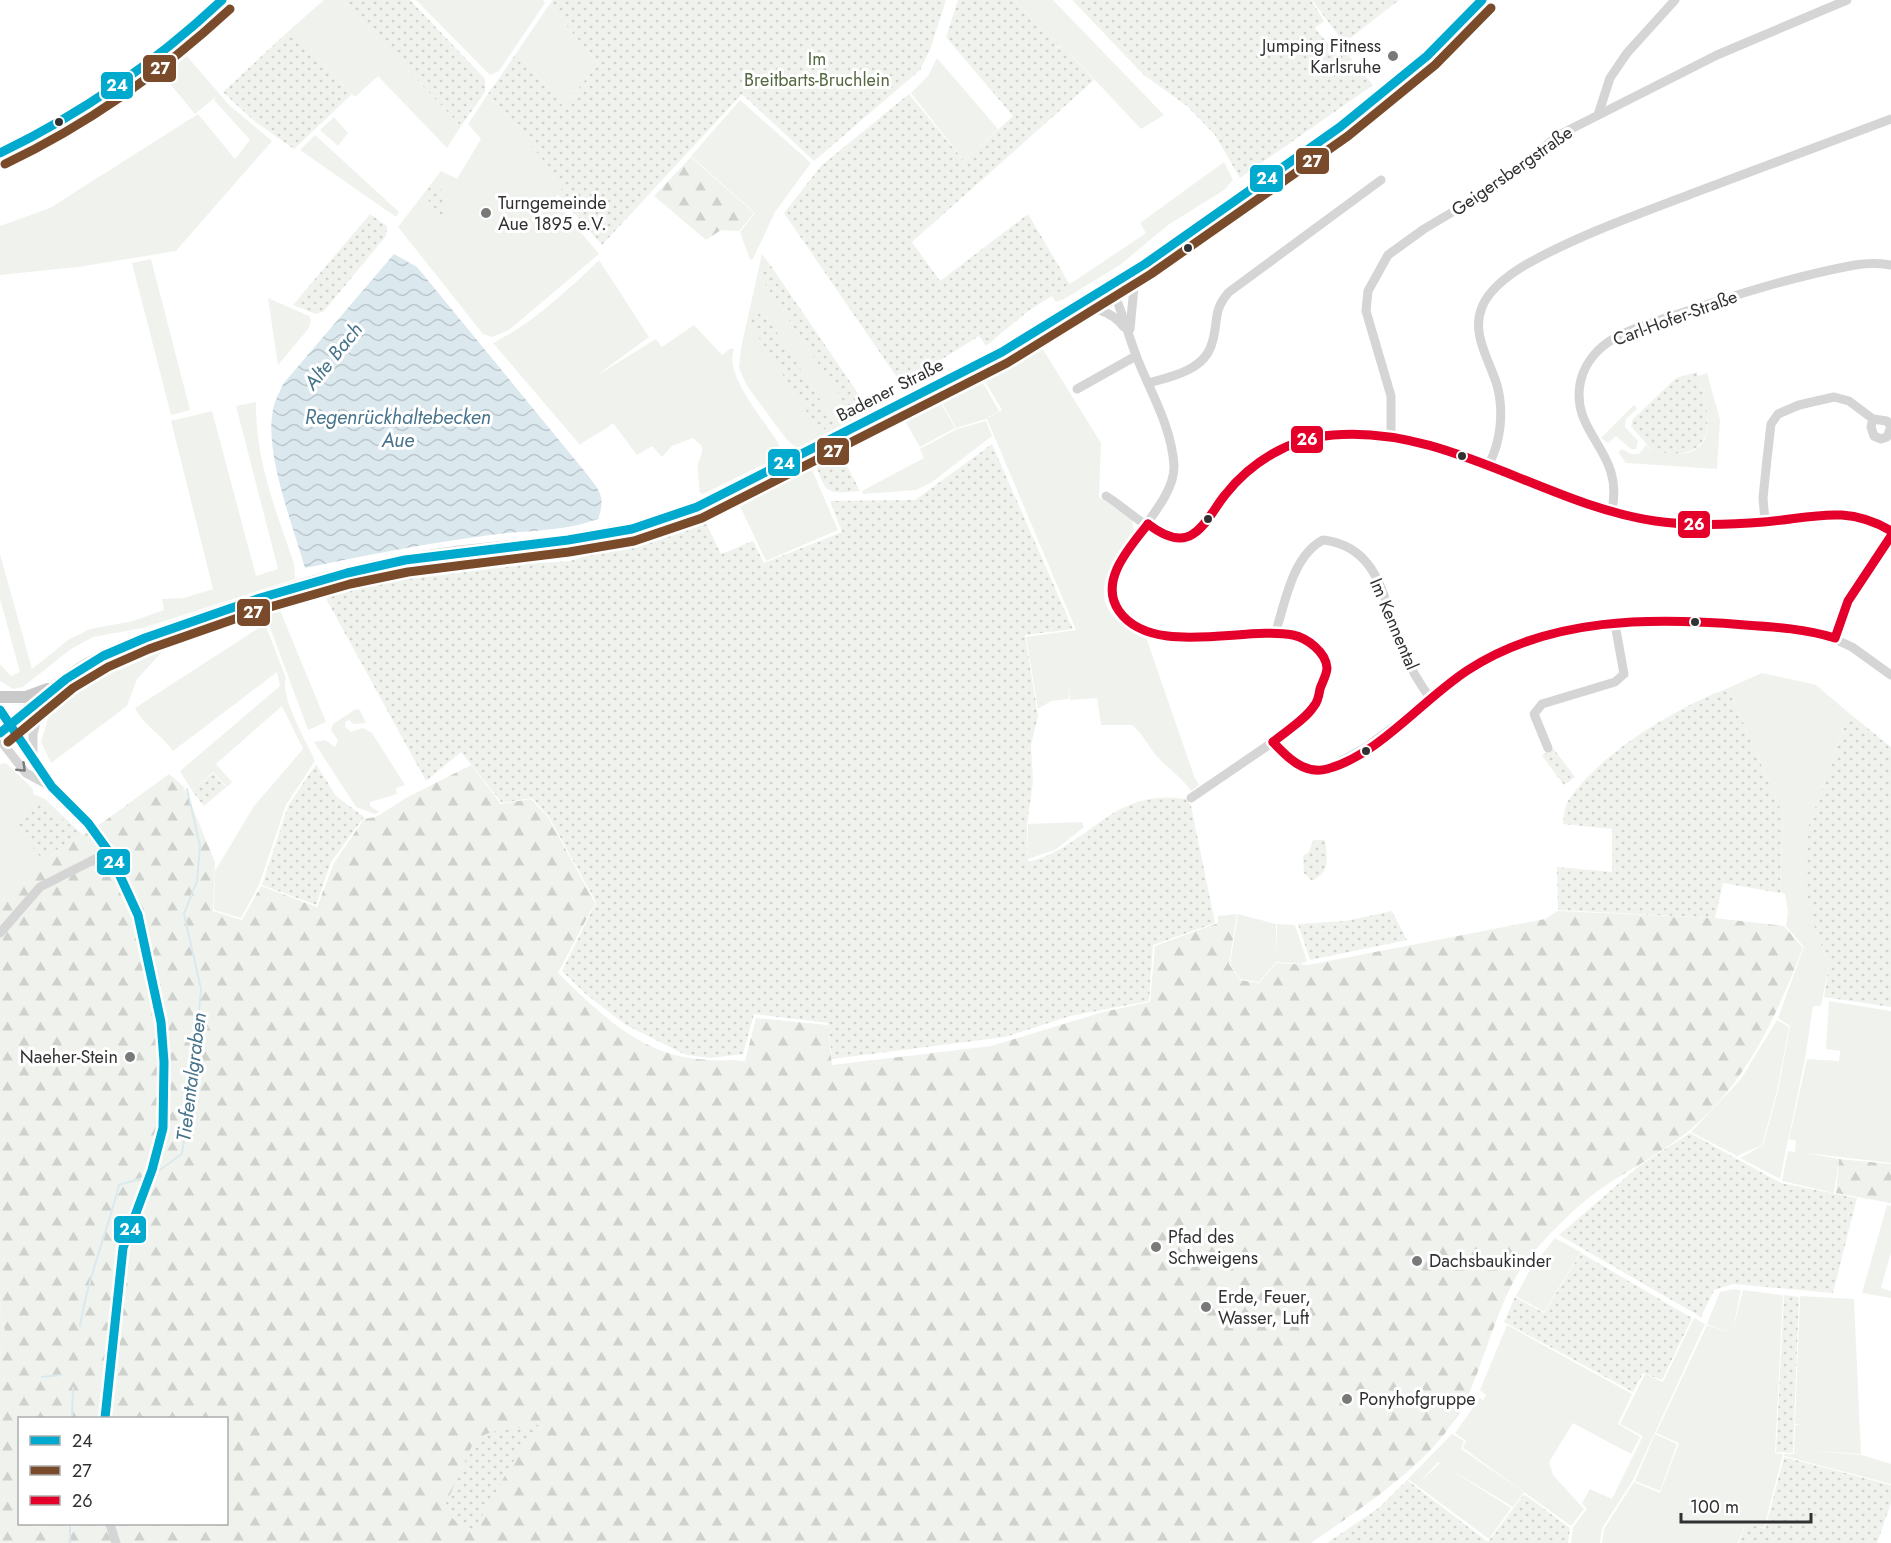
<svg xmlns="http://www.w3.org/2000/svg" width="1891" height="1543" font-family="Jost,sans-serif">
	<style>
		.grass { fill: #f0f3ed; fill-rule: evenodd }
		.forest { fill: url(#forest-firs); fill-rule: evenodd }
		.park { fill: url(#park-dots) }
		.water { fill: url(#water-waves) }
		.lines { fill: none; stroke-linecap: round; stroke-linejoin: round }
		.stream { stroke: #dbe8ee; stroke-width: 2 }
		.minor { stroke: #d5d5d5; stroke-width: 9 }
		.major { stroke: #c9c9c9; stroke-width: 12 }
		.bus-1-casing { stroke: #fff; stroke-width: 14 }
		.bus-2-casing { stroke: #fff; stroke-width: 14 }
		.bus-3-casing { stroke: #fff; stroke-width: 14 }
		.bus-1 { stroke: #00a9ce; stroke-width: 9 }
		.bus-2 { stroke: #7a4b2a; stroke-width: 9 }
		.bus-3 { stroke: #e4002b; stroke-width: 9 }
		.oneway { stroke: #7b7b7b }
		.poi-dot { fill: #797979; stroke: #fff; stroke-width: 2 }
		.bus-dot { fill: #313131; stroke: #fff; stroke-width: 2 }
		.labels { text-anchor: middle; stroke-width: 6; stroke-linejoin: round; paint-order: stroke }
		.poi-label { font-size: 18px; fill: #313131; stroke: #fff; text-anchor: start }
		.park-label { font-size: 18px; fill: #556842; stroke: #fff }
		.street-label { font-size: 18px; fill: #313131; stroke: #fff }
		.water-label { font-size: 20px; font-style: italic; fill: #47738b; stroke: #fff }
		.line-badge { stroke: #fff; stroke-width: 2 }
		.badge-label { font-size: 16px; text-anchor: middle; font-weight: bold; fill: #fff }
	</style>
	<defs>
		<pattern id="forest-firs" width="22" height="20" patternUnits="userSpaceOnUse" patternTransform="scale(1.5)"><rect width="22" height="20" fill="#f0f3ed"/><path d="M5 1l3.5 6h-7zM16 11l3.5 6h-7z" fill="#ced1cc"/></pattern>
		<pattern id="park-dots" width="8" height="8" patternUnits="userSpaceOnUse" patternTransform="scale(1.5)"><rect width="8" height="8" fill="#f0f3ed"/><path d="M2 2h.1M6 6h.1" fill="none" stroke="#ced1cc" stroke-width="1.8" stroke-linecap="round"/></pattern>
		<pattern id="water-waves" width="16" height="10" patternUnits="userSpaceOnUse" patternTransform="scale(1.5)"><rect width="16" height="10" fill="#dbe8ee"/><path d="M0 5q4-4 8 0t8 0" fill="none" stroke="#bcc7cd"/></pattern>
	</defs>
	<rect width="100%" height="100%" fill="#fff"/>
	<g class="grass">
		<path d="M324,0H341L461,126L447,148L378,76L355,97L291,29Z"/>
		<path d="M416,0H543L545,3L499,71L490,75Z"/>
		<path d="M1015,0H1053L1164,115L1141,129L1062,45L1057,47Z"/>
		<path d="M549,5L599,64L563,106L517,52Z"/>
		<path d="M209,18L214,24L187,48L183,42Z"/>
		<path d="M176,48L182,52L159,72L155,65Z"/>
		<path d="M185,54L229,105L272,141L176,251L78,267L0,275V226L50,208L198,114L235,159L250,140L214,100L217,96L195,114L162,74Z"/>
		<path d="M937,58L998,129L964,161L911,93L928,76Z"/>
		<path d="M150,69L155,75L140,86L136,80Z"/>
		<path d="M131,83L136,89L121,101L117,93Z"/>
		<path d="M488,94L565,185L554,200L599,254L509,330L492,337L483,334L398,227L441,171L457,179L481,139L468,124Z"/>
		<path d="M740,100L811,163L775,212L753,259L750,260L740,232L755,213L691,156Z"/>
		<path d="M334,117L348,133L338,146L320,130Z"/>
		<path d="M315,135L399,212L396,217L300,150Z"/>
		<path d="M1224,162L1233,180L1224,190L1168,225L1120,265L1064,299L1056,302L1052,296L1146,233L1140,223Z"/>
		<path d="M762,254L771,266L759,275L854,416L868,408L870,411L797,448L787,440L747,386L739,368L741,348ZM763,312L835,423L749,321Z"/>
		<path d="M151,259L190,410L171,415L132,263Z"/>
		<path d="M599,260L649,337L596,376L656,339L662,347L694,325L722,355L731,348L734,350C723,373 766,423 779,444L778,457L703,494L699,492C700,483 697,473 698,465C699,456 704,454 701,445L693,438L672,446L662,457L652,446L637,455L613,423C603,432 591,436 580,445L493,343C533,323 567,291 599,260Z"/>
		<path d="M268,298L309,316L311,320L309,328L278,365Z"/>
		<path d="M1039,343L1101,443L1099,497L1132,519L1134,531C1102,575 1082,610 1146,637L1194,776L1199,785L1191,791C1182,777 1166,768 1155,754C1147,744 1142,733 1132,725H1101L1097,698L1070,700L1069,687V699L1051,701L1038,709L1026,637L1076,630L987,419L1002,410L980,373Z"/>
		<path d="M1707,373L1720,420L1717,469L1626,463L1618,452L1622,449L1631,454H1639L1646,445L1653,452C1664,452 1676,454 1686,453C1722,446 1704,397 1698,376Z"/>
		<path d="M978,374L999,411L986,419L956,428L938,395Z"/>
		<path d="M937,396L955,428L920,447L901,414Z"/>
		<path d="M256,402C255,460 276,510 294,564L295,579L143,628L93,637L71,649L23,687L13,689L0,681V664L11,676L20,672L0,599V554L32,669L68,640L90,629L133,621L164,610L162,599L184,598L213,589L171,421L212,411L256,576L278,569L236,406Z"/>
		<path d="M1634,405L1637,409L1626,419L1625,427L1638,441L1636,449H1631L1616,436L1608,443L1601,438Z"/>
		<path d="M986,421L992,436L932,482L916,490L863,494L862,491L924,458L920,449L957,429Z"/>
		<path d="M809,463L838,530L766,561L737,500Z"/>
		<path d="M565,547L566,550C507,562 448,561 389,571C345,578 303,592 261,605L262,602L351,577L430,561L547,551Z"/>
		<path d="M277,603L326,722L308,730L263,608Z"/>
		<path d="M265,624L286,678C279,695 307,743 315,761L286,805L259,885L241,918L214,910L215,871L254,806L303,749L282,706L216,764L232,782L227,787L213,772L192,791L180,771L280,686L277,672L173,751C162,735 143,725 135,708Z"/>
		<path d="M171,634L173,636L99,671L52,703L98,668Z"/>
		<path d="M174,639L137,679L127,706L51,763L41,742L49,715L55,708L119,663Z"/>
		<path d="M1762,673L1816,685L1849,713L1809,825L1815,929L1829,965L1821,1006H1813L1805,1059L1780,1179L1740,1158L1763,1145L1778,1091L1790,1026L1778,1018L1804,947L1786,926L1788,912L1785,894L1780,892L1783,815L1728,688Z"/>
		<path d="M356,709L360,710L366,723L354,724L349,720L345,722V727L351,732L363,728L372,733L405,785L396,788L397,794L370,802V806L379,812L375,814L356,807L314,742L325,740L335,747L338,740L331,730L333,724Z"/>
		<path d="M3,763L7,764L33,789V794L45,799L83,835L0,889V765Z"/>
		<path d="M1082,822L1084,827L1055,850L1028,859V824Z"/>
		<path d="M1238,914L1276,924V960L1277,924L1295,925L1307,961L1300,964L1276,962L1259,982L1240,979L1230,964Z"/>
		<path d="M1829,1001L1891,1011V1163L1806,1153L1839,1159L1834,1193L1782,1181L1788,1151L1795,1152L1796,1141L1789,1139L1807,1059L1839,1061L1840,1051L1826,1049Z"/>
		<path d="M1777,1020L1789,1027L1777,1091L1762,1145L1737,1156L1691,1132L1741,1079Z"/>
		<path d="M1887,1205L1891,1206V1252L1881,1288L1891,1291V1298L1862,1293Z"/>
		<path d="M1555,1238L1581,1252L1544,1312L1516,1296L1531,1268Z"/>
		<path d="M1734,1289L1741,1290L1732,1333L1743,1290L1783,1295L1775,1453L1783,1454L1764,1528L1746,1523L1738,1543H1602L1604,1529L1634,1482L1660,1493L1679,1443L1656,1433L1707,1325L1731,1333L1707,1324L1720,1292Z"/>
		<path d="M1800,1296L1854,1299L1861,1454L1805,1450L1862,1455L1891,1464V1484L1784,1456V1454H1794L1795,1425H1804L1795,1424Z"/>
		<path d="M0,1305L6,1337L0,1355Z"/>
		<path d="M1694,1318L1705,1324L1633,1480L1602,1528L1600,1543H1571L1573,1527L1587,1509L1582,1503L1590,1489L1612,1499L1643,1436L1620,1424L1645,1374L1663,1382Z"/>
		<path d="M1507,1325L1632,1394L1618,1424L1640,1437L1631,1454L1573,1423L1549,1462L1553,1475L1584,1509L1571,1526L1463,1448L1466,1441L1455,1433L1480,1398L1483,1400L1486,1395L1480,1390Z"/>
		<path d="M1452,1434L1464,1441L1461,1449L1524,1492L1513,1507L1438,1462L1419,1483L1440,1463L1511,1508L1489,1539L1408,1479Z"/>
		<path d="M1655,1434L1677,1444L1660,1491L1635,1481Z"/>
	</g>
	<g class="forest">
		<path d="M691,157L754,213L739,231L721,230L706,240L654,196Z"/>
		<path d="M471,765L501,804L531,799L548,817L595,903L558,973C594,1008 634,1048 684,1057C704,1061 725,1060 745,1061L756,1018L828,1025L832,1065L991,1046L1103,1012L1150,1002L1155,946L1218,923V916L1237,914L1229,964L1240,980L1259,983L1276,963L1308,965L1545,919L1558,911L1715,918L1784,926L1803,948C1776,1016 1748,1081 1690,1130C1662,1153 1628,1170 1599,1190C1572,1210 1546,1236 1525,1263C1501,1295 1485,1358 1468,1396C1440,1459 1365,1505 1311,1543H0V1355L6,1337L0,1305V889L106,820L169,774L184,787L215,862L213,911L242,920L261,886L317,907L334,863L364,819L376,817L406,798ZM20,1418H226V1524H20Z"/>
		<path d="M1839,1159L1891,1164V1203L1836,1193Z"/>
	</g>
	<g class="park">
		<path d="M341,0H410L485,79V92L461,126Z"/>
		<path d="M553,0H946L930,50L920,70L814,161L742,94L602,245L558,195L564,185L488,94L517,52L563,106L599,64L549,5Z"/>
		<path d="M958,0H1015L1058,48L1062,45L1094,80L912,242L940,281L1028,214L1070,285L1028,311L986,346L979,336L933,365L937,371L905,389L784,213L821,166L909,94L964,161L1013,116L946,37Z"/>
		<path d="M1072,0H1311L1324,21L1315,28L1338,56L1345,51L1373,85L1240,178L1215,135L1187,106L1144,75Z"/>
		<path d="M1312,0H1399L1344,43Z"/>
		<path d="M291,29L352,94L294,149L253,120L223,92Z"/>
		<path d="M433,183L446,194L442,217L424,195Z"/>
		<path d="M370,214L387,226L386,236L324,311L316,314L293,305Z"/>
		<path d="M771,266L868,408L854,417L759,275Z"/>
		<path d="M763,311L835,423L820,432L748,321Z"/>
		<path d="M1697,372C1703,394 1722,443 1687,452C1677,455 1663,452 1653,452L1631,426L1633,419L1676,378Z"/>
		<path d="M992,444L1073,629L1025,635L1038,716L1031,745L1033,782L1027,824L1028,862C1090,847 1111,787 1186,799L1191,806L1215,923L1153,945L1149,1001L1070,1016L1005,1037L832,1059L828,1023L754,1014L743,1054L711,1058L686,1055L626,1025L588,996L562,971L596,902L549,817L532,798L502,803L461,752L426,781L324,595L394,577L463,568L570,561L703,517L721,554L753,541L764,563L842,532L830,501L915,500Z"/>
		<path d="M837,447L860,491C822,495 827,492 813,459Z"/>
		<path d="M1728,688L1783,815L1780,893L1723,883L1715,918L1558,910L1557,867L1612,872V829L1563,824C1564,817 1564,807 1568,801C1601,752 1674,709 1728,688Z"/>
		<path d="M1849,713L1891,747V1007L1824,997L1829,965L1815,929L1805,884L1809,825Z"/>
		<path d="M1553,748L1575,777L1564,785L1542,756Z"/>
		<path d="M316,764L336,796L364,817L331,862L316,905L262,885L288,806Z"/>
		<path d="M213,773L226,787L204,806L192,791Z"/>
		<path d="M39,801L82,834L42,859L15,825Z"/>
		<path d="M1313,840H1325C1327,857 1331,872 1312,881L1304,873L1303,856L1309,852Z"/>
		<path d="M1392,911L1407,940L1310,960L1298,924L1345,921Z"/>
		<path d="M1690,1133L1781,1183L1857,1198L1833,1293L1733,1284L1714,1290L1701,1317L1559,1235L1639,1166Z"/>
		<path d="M1581,1253L1692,1318L1662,1380L1643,1373L1633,1392L1504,1322L1515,1297L1544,1313Z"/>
		<path d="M1784,1295L1799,1297L1793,1453L1776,1452Z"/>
		<path d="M543,1424L518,1453L474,1530L460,1525L443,1510L475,1439L491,1432Z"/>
		<path d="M1784,1457L1891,1485V1503L1877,1543H1739L1746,1523L1765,1529Z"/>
		<path d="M1407,1480L1488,1542L1524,1494L1570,1528L1568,1543H1327L1380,1507Z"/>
	</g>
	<path class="water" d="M394,254L417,267L586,473C600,491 606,497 598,519C563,532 527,530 490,535C428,543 367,555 305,568C293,526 264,452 273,410C274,401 280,392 283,384Z"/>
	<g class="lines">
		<g class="stream">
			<path d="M154,1174L182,1154L193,1079L201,989L184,914L197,881L200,846L187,789"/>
			<path d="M80,1326C88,1277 107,1233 119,1185L146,1177"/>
			<path d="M42,1377L61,1375"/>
			<path d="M72,1418L73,1388"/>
			<path d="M70,1543V1524"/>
		</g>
		<g class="minor">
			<path d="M1598,115L1610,78L1627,53L1675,0"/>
			<path d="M0,153C87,114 154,65 222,0"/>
			<path d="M1111,285C1121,309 1128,334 1137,358C1151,393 1172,428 1174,466C1176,513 1080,574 1121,615C1132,626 1144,633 1160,636L1294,635L1316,647L1324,657L1327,669L1315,706L1273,742L1191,798"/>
			<path d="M1073,309C1096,308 1109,309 1124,327"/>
			<path d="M1130,329L1134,287L1145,264"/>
			<path d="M1148,383C1171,377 1205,370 1212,343C1219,321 1212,311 1229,292L1381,180"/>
			<path d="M1077,389L1136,356"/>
			<path d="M1391,437V396L1366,311L1368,291L1388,255L1424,229L1501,183L1559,135L1717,55L1847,0"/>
			<path d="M1489,464C1501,441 1504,411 1497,385C1489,359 1471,334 1482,307C1490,288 1510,274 1527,264C1579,235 1636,215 1691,194C1757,169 1824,144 1891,119"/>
			<path d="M1106,496C1121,505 1154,534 1166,537C1201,548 1230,481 1258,461C1278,447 1306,437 1330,435C1448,422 1543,509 1656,521C1691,525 1729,525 1764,522C1810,517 1850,501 1891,531"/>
			<path d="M1611,513C1627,452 1571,436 1580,384C1583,368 1593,353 1607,343C1627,329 1655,322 1678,314C1735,295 1795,276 1855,265C1867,263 1879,263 1891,265"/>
			<path d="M1765,521L1763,498L1767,459L1771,424L1778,414L1799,405L1834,397L1849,401L1873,419L1887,421L1891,427L1887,437L1881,439L1874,436L1871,427L1873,419"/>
			<path d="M1275,634C1285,604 1292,556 1323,540C1384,547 1384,609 1404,654C1411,669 1420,684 1430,698"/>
			<path d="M1835,638L1848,601L1891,536"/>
			<path d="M9,725L52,787L88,823L109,852L138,915L161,1022L164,1062L163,1128L152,1170L123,1248L105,1418"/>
			<path d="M0,740L26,773L52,787"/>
			<path d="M1273,742L1299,766L1312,770L1328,768L1365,748L1493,654L1539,636L1615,624L1730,623L1817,631L1852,647L1891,675"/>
			<path d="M1548,748L1534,714L1542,704L1615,682L1624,674L1615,624"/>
			<path d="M33,760V734L42,699"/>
			<path d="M0,933L40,887L109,852"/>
			<path d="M110,1524L116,1543"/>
		</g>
		<g class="major">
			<path d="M0,697H26L48,689"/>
			<path d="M0,710L9,725"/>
			<path d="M0,733C28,709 57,682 89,663C125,643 165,631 203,617C278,591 356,566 435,555C528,541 608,546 697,507L1002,352L1145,264L1340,127L1427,56L1482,0"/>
		</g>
		<g class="bus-1-casing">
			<g id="bus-1">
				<path d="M0,153C83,113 155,63 222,0"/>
				<path d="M0,710L52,787L88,823L109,852L138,915L161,1022L164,1062L163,1128L152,1170L123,1248L105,1418"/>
				<path d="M0,733L66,679L103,656L145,638L260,598L347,573L405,560L568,540L632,529L697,507L1002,352L1145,264L1340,127L1427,56L1482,0"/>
			</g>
		</g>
		<g class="bus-2-casing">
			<g id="bus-2">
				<path d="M5,164C89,124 162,72 230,9"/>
				<path d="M8,742L73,688L108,667L149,649L263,609L350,584L408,572L569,552L634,541L702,518L1007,363L1151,274L1348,136L1435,65L1491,8"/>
			</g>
		</g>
		<g class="bus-3-casing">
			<g id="bus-3">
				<path d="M1148,524C1161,534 1178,544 1193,534C1207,525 1215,507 1225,495C1251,462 1290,438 1333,435C1447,425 1545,505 1655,521C1690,526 1728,525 1764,522C1812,518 1846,504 1891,531"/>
				<path d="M1148,524C1130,547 1098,581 1119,611C1152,658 1244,626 1293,635C1307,638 1326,652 1327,668C1327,674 1322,683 1320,689C1319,695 1318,702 1314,706C1305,720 1286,731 1273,742"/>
				<path d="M1273,742C1287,757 1304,775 1327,769C1379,755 1423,699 1468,670C1549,617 1652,617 1745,625C1776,627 1806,629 1835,638L1848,601L1891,536"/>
			</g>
		</g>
		<use href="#bus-1" class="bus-1"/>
		<use href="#bus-2" class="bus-2"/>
		<use href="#bus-3" class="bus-3"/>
	</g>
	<defs><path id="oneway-chevron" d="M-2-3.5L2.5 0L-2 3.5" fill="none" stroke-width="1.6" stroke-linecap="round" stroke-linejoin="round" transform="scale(1.5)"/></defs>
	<use class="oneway" href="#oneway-chevron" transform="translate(22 768) rotate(44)"/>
	<g class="poi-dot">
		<circle cx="1393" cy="56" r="6"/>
		<circle cx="486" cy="213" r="6"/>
		<circle cx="130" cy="1057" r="6"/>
		<circle cx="1156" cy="1247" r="6"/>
		<circle cx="1417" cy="1261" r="6"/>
		<circle cx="1206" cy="1307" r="6"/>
		<circle cx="1347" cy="1399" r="6"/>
	</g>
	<g class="bus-dot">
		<circle cx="59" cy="122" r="5"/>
		<circle cx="1188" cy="248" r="5"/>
		<circle cx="1462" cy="456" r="5"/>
		<circle cx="1208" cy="519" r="5"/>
		<circle cx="1695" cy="622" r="5"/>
		<circle cx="1366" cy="751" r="5"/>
	</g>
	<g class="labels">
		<g class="poi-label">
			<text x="1381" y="52" text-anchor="end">Jumping Fitness<tspan x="1381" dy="21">Karlsruhe</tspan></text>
			<text x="498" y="209">Turngemeinde<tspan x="498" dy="21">Aue 1895 e.V.</tspan></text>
			<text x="118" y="1063" text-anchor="end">Naeher-Stein</text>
			<text x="1168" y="1243">Pfad des<tspan x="1168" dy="21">Schweigens</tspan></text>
			<text x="1429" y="1267">Dachsbaukinder</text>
			<text x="1218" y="1303">Erde, Feuer,<tspan x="1218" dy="21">Wasser, Luft</tspan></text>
			<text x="1359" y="1405">Ponyhofgruppe</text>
		</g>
		<g class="park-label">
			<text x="817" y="65">Im<tspan x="817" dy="21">Breitbarts-Bruchlein</tspan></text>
		</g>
		<g class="street-label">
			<text transform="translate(1512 171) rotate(-35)" y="6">Geigersbergstraße</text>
			<text transform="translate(1675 318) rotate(-20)" y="6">Carl-Hofer-Straße</text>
			<text transform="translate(890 390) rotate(-27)" y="6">Badener Straße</text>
			<text transform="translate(1394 624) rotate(67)" y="6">Im Kennental</text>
		</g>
		<g class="water-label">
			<text transform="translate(333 356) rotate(-51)" y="7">Alte Bach</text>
			<text x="398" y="424">Regenrückhaltebecken<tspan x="398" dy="23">Aue</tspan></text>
			<text transform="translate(191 1077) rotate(-83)" y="7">Tiefentalgraben</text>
		</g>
	</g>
	<g class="line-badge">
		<rect x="142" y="54" width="35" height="29" rx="6" fill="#7a4b2a"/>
		<rect x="100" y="71" width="34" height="29" rx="6" fill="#00a9ce"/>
		<rect x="1295" y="147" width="35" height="28" rx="6" fill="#7a4b2a"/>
		<rect x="1249" y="164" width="35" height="29" rx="6" fill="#00a9ce"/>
		<rect x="1290" y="425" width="34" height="29" rx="6" fill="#e4002b"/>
		<rect x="816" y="437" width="34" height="29" rx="6" fill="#7a4b2a"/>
		<rect x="767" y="448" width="34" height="29" rx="6" fill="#00a9ce"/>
		<rect x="1677" y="510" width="34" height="29" rx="6" fill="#e4002b"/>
		<rect x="236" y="598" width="35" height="29" rx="6" fill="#7a4b2a"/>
		<rect x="96" y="848" width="35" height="28" rx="6" fill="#00a9ce"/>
		<rect x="113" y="1215" width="34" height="29" rx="6" fill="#00a9ce"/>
	</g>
	<g class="badge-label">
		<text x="160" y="74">27</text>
		<text x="117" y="91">24</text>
		<text x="1312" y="167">27</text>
		<text x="1267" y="184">24</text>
		<text x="1307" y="445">26</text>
		<text x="833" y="457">27</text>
		<text x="784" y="469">24</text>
		<text x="1694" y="530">26</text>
		<text x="253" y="618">27</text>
		<text x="114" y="868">24</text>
		<text x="130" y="1235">24</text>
	</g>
	<rect x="18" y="1417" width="210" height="108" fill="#ffffff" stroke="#adadad" stroke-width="1.5"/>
	<rect x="30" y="1436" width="30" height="9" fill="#00a9ce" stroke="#adadad" stroke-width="1.5"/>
	<text x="72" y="1447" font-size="18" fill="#313131">24</text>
	<rect x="30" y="1466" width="30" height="9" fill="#7a4b2a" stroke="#adadad" stroke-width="1.5"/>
	<text x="72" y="1477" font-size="18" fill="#313131">27</text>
	<rect x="30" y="1496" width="30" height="9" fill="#e4002b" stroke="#adadad" stroke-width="1.5"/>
	<text x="72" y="1507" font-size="18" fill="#313131">26</text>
	<path d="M1681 1513v9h130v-9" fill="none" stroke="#313131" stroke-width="3"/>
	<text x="1690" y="1513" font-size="18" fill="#313131" stroke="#ffffff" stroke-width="4.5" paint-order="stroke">100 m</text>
</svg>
